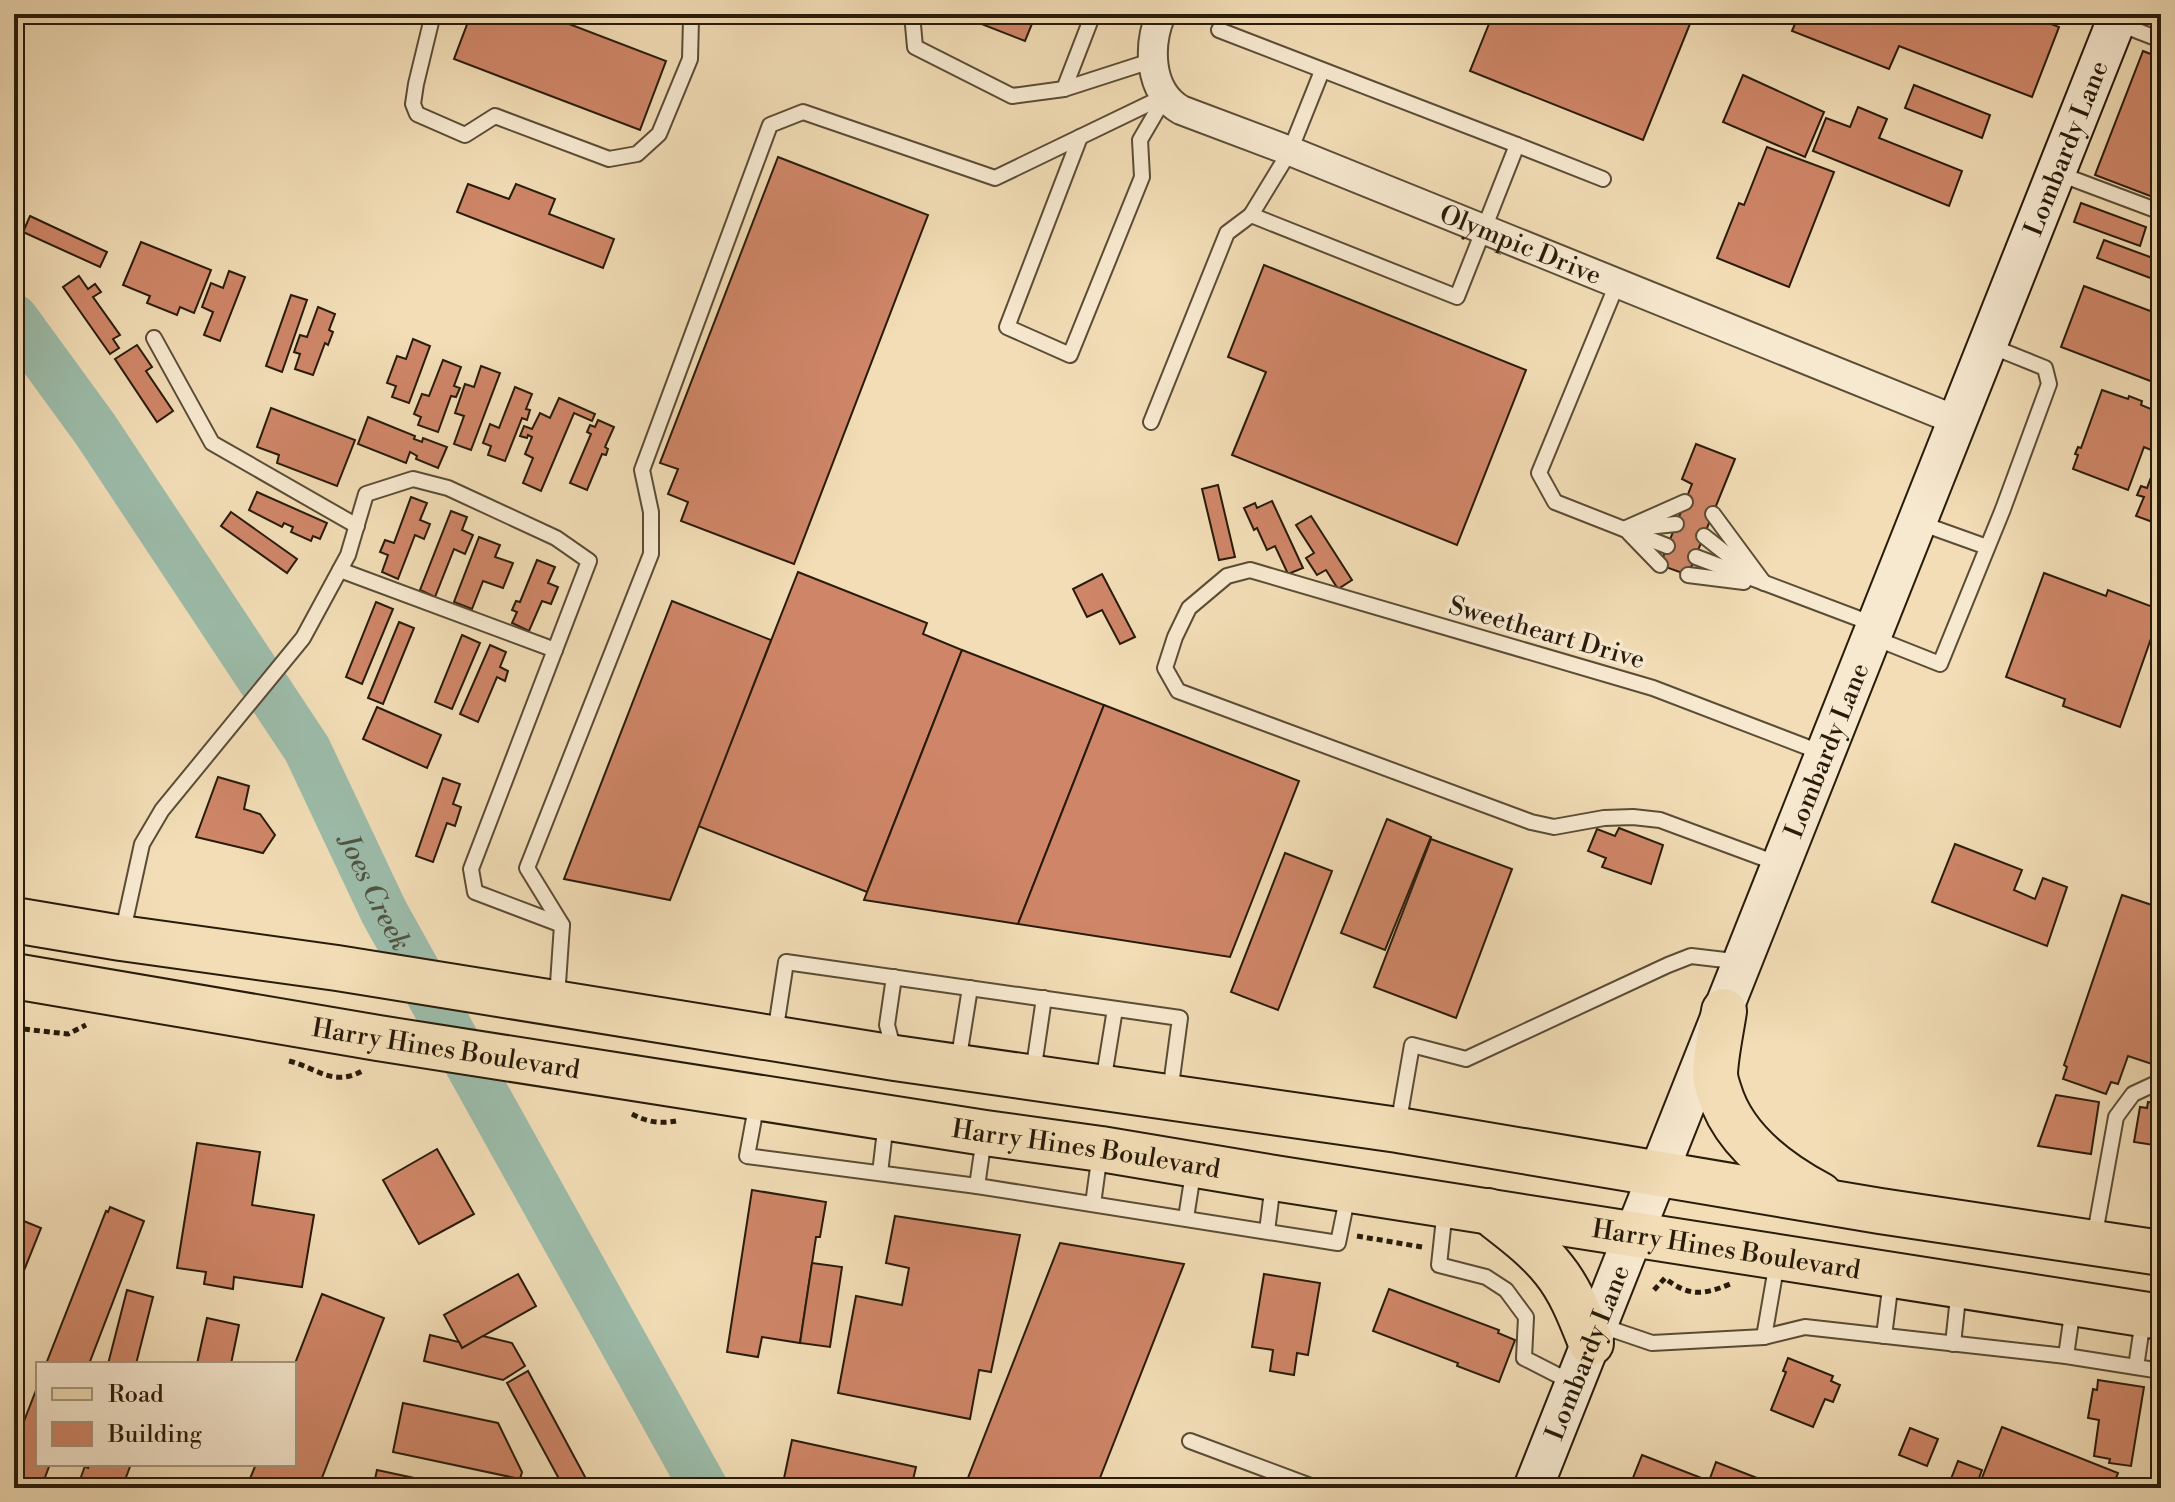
<svg xmlns="http://www.w3.org/2000/svg" width="2175" height="1502" font-family="'Libre Bodoni',serif">
	<style>
		.lines { fill: none; stroke-linecap: round; stroke-linejoin: round }
		.river { stroke: #9cbcaa; stroke-width: 48 }
		.building { fill: #cf8668; stroke: #281b0a; stroke-width: 2 }
		.service-casing { stroke: #5a4c35; stroke-width: 18 }
		.minor-casing { stroke: #5a4c35; stroke-width: 32 }
		.secondary-casing { stroke: #281b0a; stroke-width: 42 }
		.primary-casing { stroke: #281b0a; stroke-width: 48 }
		.path { stroke: #281b0a; stroke-width: 5; stroke-dasharray: 6 4; stroke-linecap: butt }
		.service { stroke: #f7e9d0; stroke-width: 14 }
		.minor { stroke: #f7e9d0; stroke-width: 28 }
		.secondary { stroke: #f7e9d0; stroke-width: 38 }
		.primary { stroke: #f2ddb6; stroke-width: 44 }
		.labels { text-anchor: middle; stroke-width: 7; stroke-linejoin: round; paint-order: stroke }
		.street-label { font-size: 26px; fill: #281b0a; stroke: #f7e9d0 }
		.water-label { font-size: 28px; font-style: italic; fill: #515342; stroke: #f7e9d0 }
	</style>
	<rect width="100%" height="100%" fill="#f2ddb6"/>
	<filter id="stains"><feTurbulence type="fractalNoise" baseFrequency=".0025" numOctaves="4"/><feColorMatrix values="0 0 0 0 .2 0 0 0 0 .09 0 0 0 0 .02 0 0 0 .5 -.17"/></filter>
	<radialGradient id="worn" r=".72"><stop offset=".6" stop-color="#630" stop-opacity="0"/><stop offset="1" stop-color="#630" stop-opacity=".3"/></radialGradient>
	<g class="lines">
		<path class="river" id="s1" d="M14,318L95,429L307,749L384,912L704,1488"/>
	</g>
	<g class="building">
		<path d="M471,14H543L666,61L640,130L454,59Z"/>
		<path d="M956,14H1036L1025,41Z"/>
		<path d="M1493,14H1694L1643,140L1470,71Z"/>
		<path d="M1772,14H1796L1793,22Z"/>
		<path d="M1799,14H2025L2059,27L2032,97L1899,46L1889,69L1792,31Z"/>
		<path d="M2143,51L2161,58V190L2158,199L2095,175Z"/>
		<path d="M1743,75L1824,112L1805,157L1723,122Z"/>
		<path d="M1914,85L1990,115L1982,138L1905,108Z"/>
		<path d="M1858,107L1887,119L1879,138L1962,171L1949,206L1813,151L1826,118L1850,127Z"/>
		<path d="M1767,147L1834,172L1789,287L1717,258L1739,203L1744,205Z"/>
		<path d="M778,157L928,215L794,564L681,521L688,502L668,494L678,469L660,463Z"/>
		<path d="M468,184L509,199L516,184L555,199L549,214L614,239L603,268L457,212Z"/>
		<path d="M2081,203L2146,227L2140,246L2074,222Z"/>
		<path d="M30,216L107,252L100,267L23,232Z"/>
		<path d="M2104,240L2161,261V282L2097,258Z"/>
		<path d="M141,242L211,270L194,313L180,307L177,315L147,303L150,296L123,285Z"/>
		<path d="M1264,265L1526,370L1457,545L1232,455L1266,372L1228,357Z"/>
		<path d="M229,271L245,277L220,341L204,335L213,312L202,307L211,283L223,288Z"/>
		<path d="M79,276L88,289L95,284L101,292L93,297L120,335L113,339L119,348L110,354L63,287Z"/>
		<path d="M2084,286L2161,315V385L2061,347Z"/>
		<path d="M291,295L307,300L282,372L266,366Z"/>
		<path d="M318,307L335,314L329,330L333,332L328,345L325,343L313,375L295,369L300,354L294,352L300,335L307,337Z"/>
		<path d="M413,339L430,346L409,403L392,397L396,386L387,383L397,356L406,359Z"/>
		<path d="M137,345L152,367L146,371L173,411L157,422L115,359Z"/>
		<path d="M443,360L461,367L454,386L460,388L456,397L451,396L438,432L418,425L421,417L414,414L422,394L429,396Z"/>
		<path d="M481,366L500,373L471,450L454,444L464,416L455,413L465,384L474,387Z"/>
		<path d="M515,387L532,394L526,409L530,410L527,420L522,418L505,461L488,455L491,446L483,443L490,424L499,428Z"/>
		<path d="M2102,390L2128,399L2129,396L2142,401L2141,405L2158,412L2161,405V454L2144,447L2128,490L2073,469L2078,455L2075,454L2078,447L2081,448Z"/>
		<path d="M559,398L595,414L592,421L574,413L541,491L523,483L533,458L525,454L532,437L528,435L527,438L520,436L524,426L532,429L540,413L550,418Z"/>
		<path d="M271,408L355,440L337,486L277,463L279,455L257,447Z"/>
		<path d="M368,417L415,436L414,439L422,442L423,438L447,447L438,468L416,459L417,456L410,452L406,463L358,444Z"/>
		<path d="M598,420L614,427L605,447L608,449L606,455L602,454L587,490L570,483L591,434L587,432L590,425L595,427Z"/>
		<path d="M1696,444L1735,459L1688,575L1660,565L1692,484L1682,479Z"/>
		<path d="M2157,461L2161,463V525L2136,516L2144,497L2137,495L2141,486L2147,488Z"/>
		<path d="M1218,485L1235,557L1219,560L1202,489Z"/>
		<path d="M257,492L327,523L320,539L313,536L311,541L291,532L293,527L284,523L282,527L249,510Z"/>
		<path d="M411,497L427,503L420,520L430,524L424,539L415,535L398,579L382,572L388,555L380,552L385,540L394,543Z"/>
		<path d="M1272,501L1303,568L1288,574L1275,546L1267,550L1257,528L1254,530L1244,508L1255,503L1257,508Z"/>
		<path d="M451,511L467,517L462,530L473,535L465,554L454,549L435,597L420,590Z"/>
		<path d="M231,512L297,559L287,573L221,526Z"/>
		<path d="M1311,516L1352,580L1338,589L1326,570L1317,575L1306,558L1314,553L1296,525Z"/>
		<path d="M479,537L500,545L495,557L513,563L503,588L483,581L472,609L454,602Z"/>
		<path d="M537,560L555,567L548,583L558,587L551,604L542,601L529,631L512,623L517,612L512,610L516,601L520,602Z"/>
		<path d="M798,572L927,623L923,634L962,650L867,892L698,826Z"/>
		<path d="M2044,573L2106,596L2108,590L2161,610L2120,727L2063,706L2065,699L2006,677Z"/>
		<path d="M1102,574L1135,637L1120,644L1102,610L1087,617L1073,589Z"/>
		<path d="M672,601L771,640L670,900L564,879Z"/>
		<path d="M376,602L393,609L362,684L346,677Z"/>
		<path d="M399,622L414,628L383,704L368,698Z"/>
		<path d="M462,635L480,643L452,709L435,702Z"/>
		<path d="M490,645L506,652L500,667L508,671L505,681L497,677L478,722L460,714Z"/>
		<path d="M962,650L1104,705L1018,924L864,900Z"/>
		<path d="M1104,705L1299,781L1230,957L1018,924Z"/>
		<path d="M377,707L441,735L427,768L363,739Z"/>
		<path d="M218,777L249,786L244,809L260,814L275,835L263,853L196,837Z"/>
		<path d="M443,778L460,784L453,804L461,807L455,826L447,823L433,862L416,856Z"/>
		<path d="M1387,819L1431,837L1385,950L1341,933Z"/>
		<path d="M1619,828L1663,845L1651,884L1602,867L1606,858L1588,851L1597,829L1615,836Z"/>
		<path d="M1431,839L1512,869L1456,1018L1374,987Z"/>
		<path d="M1955,844L2022,870L2014,890L2035,899L2043,878L2067,887L2047,946L1932,902Z"/>
		<path d="M1285,853L1332,871L1278,1010L1231,992Z"/>
		<path d="M2122,895L2161,908V1048L2155,1065L2128,1056L2118,1084L2111,1082L2106,1094L2063,1079L2067,1067L2064,1065Z"/>
		<path d="M2056,1095L2099,1102L2091,1154L2038,1146Z"/>
		<path d="M2148,1102L2161,1104V1146L2134,1142L2140,1107L2147,1108Z"/>
		<path d="M197,1143L260,1152L252,1205L314,1215L302,1287L234,1277L233,1289L204,1284L206,1272L177,1268Z"/>
		<path d="M437,1149L474,1214L419,1244L383,1180Z"/>
		<path d="M752,1190L826,1202L820,1237H816L800,1343L762,1337L758,1357L727,1352Z"/>
		<path d="M110,1207L144,1221L89,1364H46L106,1211L108,1212Z"/>
		<path d="M895,1216L1020,1235L991,1372L979,1370L970,1419L838,1393L856,1296L902,1305L909,1268L886,1263Z"/>
		<path d="M14,1217L41,1228L23,1273L14,1269Z"/>
		<path d="M1060,1243L1184,1264L1096,1488H964Z"/>
		<path d="M812,1263L842,1267L830,1347L800,1343Z"/>
		<path d="M518,1274L536,1306L462,1348L444,1315Z"/>
		<path d="M1264,1274L1320,1283L1308,1355L1297,1353L1294,1375L1270,1371L1273,1350L1252,1347Z"/>
		<path d="M1389,1289L1499,1330L1498,1333L1515,1340L1499,1382L1457,1366L1458,1363L1373,1331Z"/>
		<path d="M127,1290L153,1297L136,1364H108Z"/>
		<path d="M322,1294L384,1318L318,1488H281L249,1481L256,1464H294V1366Z"/>
		<path d="M207,1318L239,1325L231,1364H197Z"/>
		<path d="M430,1335L459,1342L462,1348L483,1336L512,1343L525,1366L503,1380L424,1361Z"/>
		<path d="M1788,1358L1833,1376L1831,1381L1840,1385L1833,1402L1825,1399L1813,1427L1771,1410L1786,1372L1783,1371Z"/>
		<path d="M528,1371L591,1488H564L507,1383Z"/>
		<path d="M2098,1380L2144,1387L2131,1466L2109,1463L2110,1459L2094,1456L2099,1420L2088,1418L2093,1389L2097,1390Z"/>
		<path d="M38,1385V1464H50L41,1488H14V1447Z"/>
		<path d="M403,1403L498,1423L522,1472L520,1479L393,1452Z"/>
		<path d="M2002,1427L2118,1473L2112,1488H1978Z"/>
		<path d="M1910,1428L1938,1439L1927,1466L1899,1455Z"/>
		<path d="M792,1440L916,1467L911,1488H782Z"/>
		<path d="M2156,1444H2161V1488H2150Z"/>
		<path d="M1642,1455L1709,1481L1716,1462L1783,1488H1629Z"/>
		<path d="M1958,1461L1982,1470L1975,1488H1960L1949,1484Z"/>
		<path d="M90,1464H131L125,1480L129,1481L127,1488H77L85,1466L88,1468Z"/>
		<path d="M377,1470L461,1488H373Z"/>
	</g>
	<g class="lines">
		<g class="service-casing">
			<g id="service">
				<path d="M433,14L416,84L413,104L417,114L465,135L495,116L609,159L637,154L659,134L690,59L691,19L687,14"/>
				<path d="M912,14L915,47L1012,96L1064,89L1154,60"/>
				<path d="M2117,23L2161,40"/>
				<path d="M1219,30L1517,145"/>
				<path d="M1322,71L1290,151L1251,215L1457,297L1517,145L1603,179"/>
				<path d="M1064,89L1093,14"/>
				<path d="M1080,137L1007,327L1070,355L1142,177L1140,140L1165,97"/>
				<path d="M2057,173L2161,212"/>
				<path d="M1617,284L1539,473L1555,502L1667,546"/>
				<path d="M154,338L212,443L357,526"/>
				<path d="M1151,422L1227,233L1251,215"/>
				<path d="M1713,514L1764,583"/>
				<path d="M1920,523L1987,547"/>
				<path d="M1637,528L1676,524"/>
				<path d="M1624,529L1685,502"/>
				<path d="M1629,533L1660,565"/>
				<path d="M1704,536L1748,571"/>
				<path d="M1696,557L1873,624"/>
				<path d="M340,570L555,650"/>
				<path d="M1688,575L1744,582"/>
				<path d="M1872,637L1940,664L2003,509L2049,384L2045,368L1988,345"/>
				<path d="M1779,864L1660,820L1633,817L1604,818L1554,827L1531,822L1178,691L1165,668L1175,637L1189,608L1227,576L1250,570L1653,688L1825,754"/>
				<path d="M122,935L142,844L162,810L303,638L348,555L366,494L413,479L448,488L556,538L589,561L471,869L475,892L562,925"/>
				<path d="M557,998L562,925L527,868L651,554V512L642,470L770,125L803,112L995,178L1165,96"/>
				<path d="M775,1034L786,962L1180,1018L1170,1093"/>
				<path d="M894,1051L887,1025L894,977"/>
				<path d="M958,1063L970,988"/>
				<path d="M1033,1073L1044,998"/>
				<path d="M1103,1083L1115,1009"/>
				<path d="M757,1102L747,1156L977,1186L1338,1243L1348,1194"/>
				<path d="M1398,1126L1412,1045L1466,1059L1668,965L1691,956L1742,962"/>
				<path d="M880,1173L886,1122"/>
				<path d="M977,1186L984,1138"/>
				<path d="M1093,1204L1100,1153"/>
				<path d="M1445,1209L1439,1265L1486,1277L1506,1290L1526,1317L1524,1358L1573,1383"/>
				<path d="M1186,1218L1194,1167"/>
				<path d="M1267,1231L1273,1184"/>
				<path d="M2094,1239L2116,1117L2133,1094L2161,1081"/>
				<path d="M1599,1325L1652,1343L1764,1337L1805,1327L2066,1356L2073,1307"/>
				<path d="M1884,1336L1891,1281"/>
				<path d="M1764,1337L1777,1262"/>
				<path d="M1953,1344L1959,1288"/>
				<path d="M2066,1356L2161,1371"/>
				<path d="M2136,1367L2143,1320"/>
				<path d="M1190,1441L1316,1488"/>
			</g>
		</g>
		<g class="minor-casing">
			<g id="minor">
				<path id="s2" d="M1161,14C1148,45 1148,91 1181,110L1290,151L1958,421"/>
			</g>
		</g>
		<g class="secondary-casing">
			<g id="secondary">
				<path id="s3" d="M1533,1488L2119,14"/>
			</g>
		</g>
		<g class="primary-casing">
			<g id="primary">
				<path d="M14,920L121,938L337,968L895,1058L1398,1130L1880,1211L2161,1253"/>
				<path id="s4" d="M14,976L378,1038L985,1133L1101,1149L1274,1178L2161,1317"/>
				<path d="M1724,1011C1721,1031 1716,1053 1715,1073C1715,1079 1717,1085 1719,1091C1733,1139 1777,1172 1820,1195"/>
				<path d="M1488,1211C1511,1229 1536,1247 1554,1270C1571,1291 1581,1318 1591,1343"/>
			</g>
		</g>
		<g class="path">
			<path d="M14,1028L68,1034L86,1025"/>
			<path d="M289,1061C317,1068 333,1087 362,1071"/>
			<path d="M632,1114C647,1122 660,1124 676,1121"/>
			<path d="M1357,1236L1422,1247"/>
			<path d="M1654,1290L1665,1278C1688,1297 1704,1295 1730,1284"/>
		</g>
		<use href="#service" class="service"/>
		<use href="#minor" class="minor"/>
		<use href="#secondary" class="secondary"/>
		<use href="#primary" class="primary"/>
	</g>
	<g class="labels">
		<g class="street-label">
			<text dy="9" stroke="none"><textPath href="#s3" startOffset="1442">Lombardy Lane</textPath></text>
			<text dy="9" stroke="none"><textPath href="#s2" startOffset="472">Olympic Drive</textPath></text>
			<text transform="translate(1547 632) rotate(16)" y="9">Sweetheart Drive</text>
			<text dy="9" stroke="none"><textPath href="#s3" startOffset="794">Lombardy Lane</textPath></text>
			<text dy="9" stroke="none"><textPath href="#s4" startOffset="438">Harry Hines Boulevard</textPath></text>
			<text dy="9" stroke="none"><textPath href="#s4" startOffset="1086">Harry Hines Boulevard</textPath></text>
			<text dy="9" stroke="none"><textPath href="#s4" startOffset="1734">Harry Hines Boulevard</textPath></text>
			<text dy="9" stroke="none"><textPath href="#s3" startOffset="146">Lombardy Lane</textPath></text>
		</g>
		<g class="water-label">
			<text dy="10" stroke="none"><textPath href="#s1" startOffset="680">Joes Creek</textPath></text>
		</g>
	</g>
	<rect width="2175" height="1502" fill="none" stroke="#f2ddb6" stroke-width="48"/>
	<rect x="16" y="16" width="2143" height="1470" fill="none" stroke="#281b0a" stroke-width="4"/>
	<rect x="24" y="24" width="2127" height="1454" fill="none" stroke="#281b0a" stroke-width="2"/>
	<rect x="36" y="1362" width="260" height="104" fill="#f7e9d0" stroke="#a49781" stroke-width="2"/>
	<rect x="52" y="1388" width="40" height="12" fill="#f2ddb6" stroke="#a49781" stroke-width="2"/>
	<text x="108" y="1402" font-size="24" fill="#281b0a">Road</text>
	<rect x="52" y="1422" width="40" height="24" fill="#cf8668" stroke="#a49781" stroke-width="2"/>
	<text x="108" y="1442" font-size="24" fill="#281b0a">Building</text>
	<rect width="100%" height="100%" filter="url(#stains)"/>
	<rect width="100%" height="100%" fill="url(#worn)"/>
</svg>
